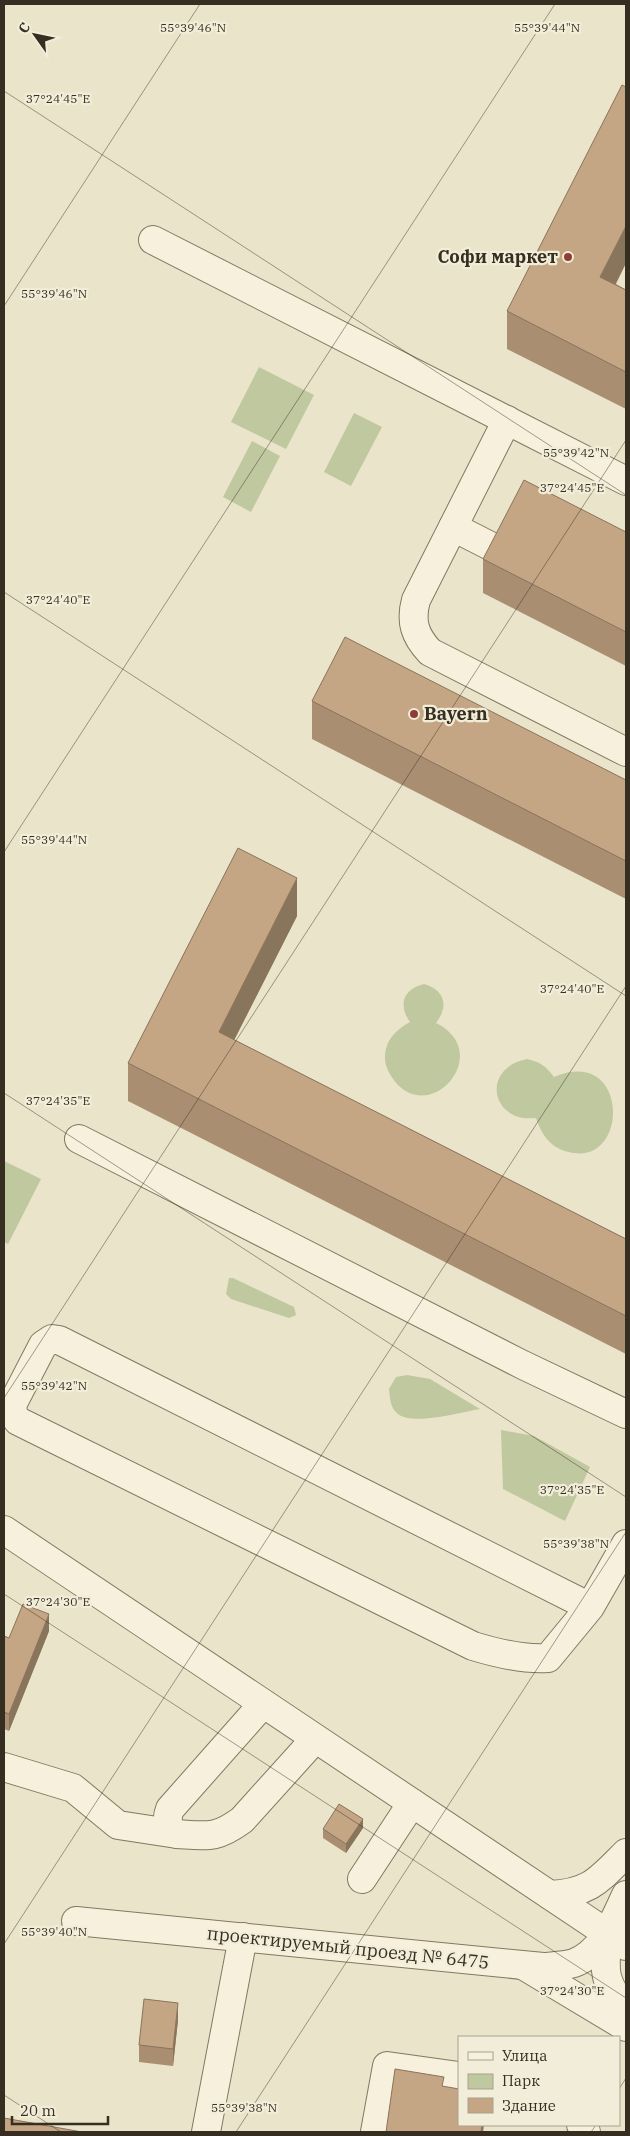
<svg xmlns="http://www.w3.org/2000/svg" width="630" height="2136" font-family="'IBM Plex Serif',serif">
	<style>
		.green { fill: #bfc89e }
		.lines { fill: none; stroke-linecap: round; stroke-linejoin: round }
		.minor-casing { stroke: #857760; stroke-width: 30 }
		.minor { stroke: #f6f0dc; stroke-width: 28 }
		.wall { fill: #a98e72 }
		.shaded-wall { fill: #89745c }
		.building { fill: #c4a584; stroke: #89745c }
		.ticks { fill: none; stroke: #372e22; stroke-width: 1; stroke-opacity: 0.45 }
		.poi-dot { fill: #8e3e36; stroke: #f2edd8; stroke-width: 2 }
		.labels { text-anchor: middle; stroke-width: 4.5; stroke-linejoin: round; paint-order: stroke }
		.poi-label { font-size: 18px; font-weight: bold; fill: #372e22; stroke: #f2edd8; text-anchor: end }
		.street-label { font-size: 18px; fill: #372e22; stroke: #f2edd8 }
		.ticks-label { font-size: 12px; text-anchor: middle; fill: #372e22; stroke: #f2edd8; stroke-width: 4.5; stroke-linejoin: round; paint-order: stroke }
	</style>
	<rect width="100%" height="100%" fill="#eae4ca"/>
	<g class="green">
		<path d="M259,367L314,395L286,449L231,422Z"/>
		<path d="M354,413L382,427L351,486L324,472Z"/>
		<path d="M252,441L280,456L251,512L223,497Z"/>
		<path d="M424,984C445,990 449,1006 436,1023C493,1051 435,1122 398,1085C391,1077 385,1068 385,1058C385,1040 396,1030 410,1022C398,1005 403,989 424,984Z"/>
		<path d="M527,1059C540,1062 546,1066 554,1077C630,1044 630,1168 569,1152C551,1148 542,1136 536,1118C490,1123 481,1068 527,1059Z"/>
		<path d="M4,1161L41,1179L8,1244L4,1242Z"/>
		<path d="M233,1278L294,1307L296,1315L289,1318L231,1299L226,1294L229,1278Z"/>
		<path d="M407,1375L430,1379L480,1409C462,1412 413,1426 398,1414C390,1408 390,1398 389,1389L396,1377Z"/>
		<path d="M501,1430L534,1436L590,1467L565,1521L503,1489Z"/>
	</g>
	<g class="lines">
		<g class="minor-casing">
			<g id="minor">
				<path d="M153,240L626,481"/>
				<path d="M507,420L416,600C410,622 415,636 430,652L626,752"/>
				<path d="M453,527L504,553"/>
				<path d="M79,1139L523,1365L626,1414"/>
				<path d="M4,1530L626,1946"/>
				<path d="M590,1607L59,1340L52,1339L43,1345L13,1403L12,1413L18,1421L473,1646C496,1653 523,1660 548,1658L590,1607L626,1544"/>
				<path d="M262,1705L170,1809C166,1819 167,1828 177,1834C208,1836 216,1839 242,1820L315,1739"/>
				<path d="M4,1767L73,1788L118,1825L177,1834"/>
				<path d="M362,1879L412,1803"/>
				<path d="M550,1895C590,1893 599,1880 626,1853"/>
				<path d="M76,1921L543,1967C553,1966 565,1966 574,1963C603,1952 614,1920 626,1895"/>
				<path d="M608,1933C604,1971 602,1979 626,2011"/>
				<path d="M526,1967L626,2027"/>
				<path d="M581,2125L586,2132"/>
				<path d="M206,2132L243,1937"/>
				<path d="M375,2132L387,2066L459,2076"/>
			</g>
		</g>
		<use href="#minor" class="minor"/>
	</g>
	<g class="wall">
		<path d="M626,263L616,284L626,290V409L507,349V311Z"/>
		<path d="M626,532V666L483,593V559Z"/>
		<path d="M312,701L626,780V899L312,739Z"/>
		<path d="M297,916L234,1040L626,1239V1354L128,1101V1063Z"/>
		<path d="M49,1631L9,1731L4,1729V1636L9,1638Z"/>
		<path d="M363,1828L346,1853L323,1838V1829Z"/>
		<path d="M178,2020L173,2066L139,2062V2045Z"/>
	</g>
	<g class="shaded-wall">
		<path d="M626,226V263L600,314V277Z"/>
		<path d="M297,878V916L219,1070V1032Z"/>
		<path d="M49,1614V1631L9,1731V1714Z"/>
		<path d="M5,1776V1793L4,1797V1780Z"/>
		<path d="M363,1819V1828L346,1853V1844Z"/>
		<path d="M178,2003V2020L173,2066V2049Z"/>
		<path d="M482,2125H484L483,2132H481Z"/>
	</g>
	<g class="building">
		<path d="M622,85L626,87V226L600,277L626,290V372L507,311Z"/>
		<path d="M524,480L626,532V632L483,559Z"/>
		<path d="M345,637L626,780V861L312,701Z"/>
		<path d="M238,848L297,878L219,1032L626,1239V1316L128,1063Z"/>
		<path d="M23,1604L49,1614L9,1714L4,1712V1636L9,1638Z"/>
		<path d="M339,1804L363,1819L346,1844L323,1829Z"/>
		<path d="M144,1999L178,2003L173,2049L139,2045Z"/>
		<path d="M395,2069L444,2077L442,2086L459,2089V2125H482L481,2132H386Z"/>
		<path d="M4,2118L82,2132H4Z"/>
	</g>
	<path class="ticks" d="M4,91L626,495M4,306L200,4M4,592L626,996M4,852L555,4M4,1093L626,1497M4,1398L626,440M4,1594L626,1998M4,1944L626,986M619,2089L626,2078M4,2095L61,2132M236,2132L626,1532M591,2132L596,2125"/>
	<g class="poi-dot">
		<circle cx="568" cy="257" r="5"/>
		<circle cx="414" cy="714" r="5"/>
	</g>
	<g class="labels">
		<g class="poi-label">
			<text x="558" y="263">Софи маркет</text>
			<text x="424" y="720" text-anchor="start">Bayern</text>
		</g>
		<g class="street-label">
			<text transform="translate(348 1948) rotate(6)" y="6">проектируемый проезд № 6475</text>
		</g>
	</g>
	<g class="ticks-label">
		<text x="193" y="32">55°39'46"N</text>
		<text x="547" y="32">55°39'44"N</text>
		<text x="58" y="103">37°24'45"E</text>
		<text x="54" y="298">55°39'46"N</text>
		<text x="576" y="457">55°39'42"N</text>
		<text x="572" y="492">37°24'45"E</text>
		<text x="58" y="604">37°24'40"E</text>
		<text x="54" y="844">55°39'44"N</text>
		<text x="572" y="993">37°24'40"E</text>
		<text x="58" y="1105">37°24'35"E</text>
		<text x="54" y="1390">55°39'42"N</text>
		<text x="572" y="1494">37°24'35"E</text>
		<text x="576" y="1548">55°39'38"N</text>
		<text x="58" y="1606">37°24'30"E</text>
		<text x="54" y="1936">55°39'40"N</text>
		<text x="572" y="1995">37°24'30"E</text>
		<text x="244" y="2112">55°39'38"N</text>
	</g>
	<rect width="630" height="2136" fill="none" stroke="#372e22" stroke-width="10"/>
	<rect x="458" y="2036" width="162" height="90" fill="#f2edd8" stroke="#a7a18f"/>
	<rect x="468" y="2052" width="25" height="8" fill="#f6f0dc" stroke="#a7a18f"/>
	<text x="502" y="2061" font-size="15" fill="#372e22">Улица</text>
	<rect x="468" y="2074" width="25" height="15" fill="#bfc89e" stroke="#a7a18f"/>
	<text x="502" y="2086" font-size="15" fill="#372e22">Парк</text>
	<rect x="468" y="2098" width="25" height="15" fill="#c4a584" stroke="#a7a18f"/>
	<text x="502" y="2111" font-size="15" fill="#372e22">Здание</text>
	<g transform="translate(35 35) rotate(303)" stroke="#f2edd8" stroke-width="4" paint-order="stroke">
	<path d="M0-4L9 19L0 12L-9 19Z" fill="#372e22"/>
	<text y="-8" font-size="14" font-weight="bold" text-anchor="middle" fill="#372e22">С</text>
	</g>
	<path d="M12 2116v8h96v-8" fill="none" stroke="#372e22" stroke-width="2.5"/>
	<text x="20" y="2116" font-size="15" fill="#372e22" stroke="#f2edd8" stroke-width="4" paint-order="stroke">20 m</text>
</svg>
